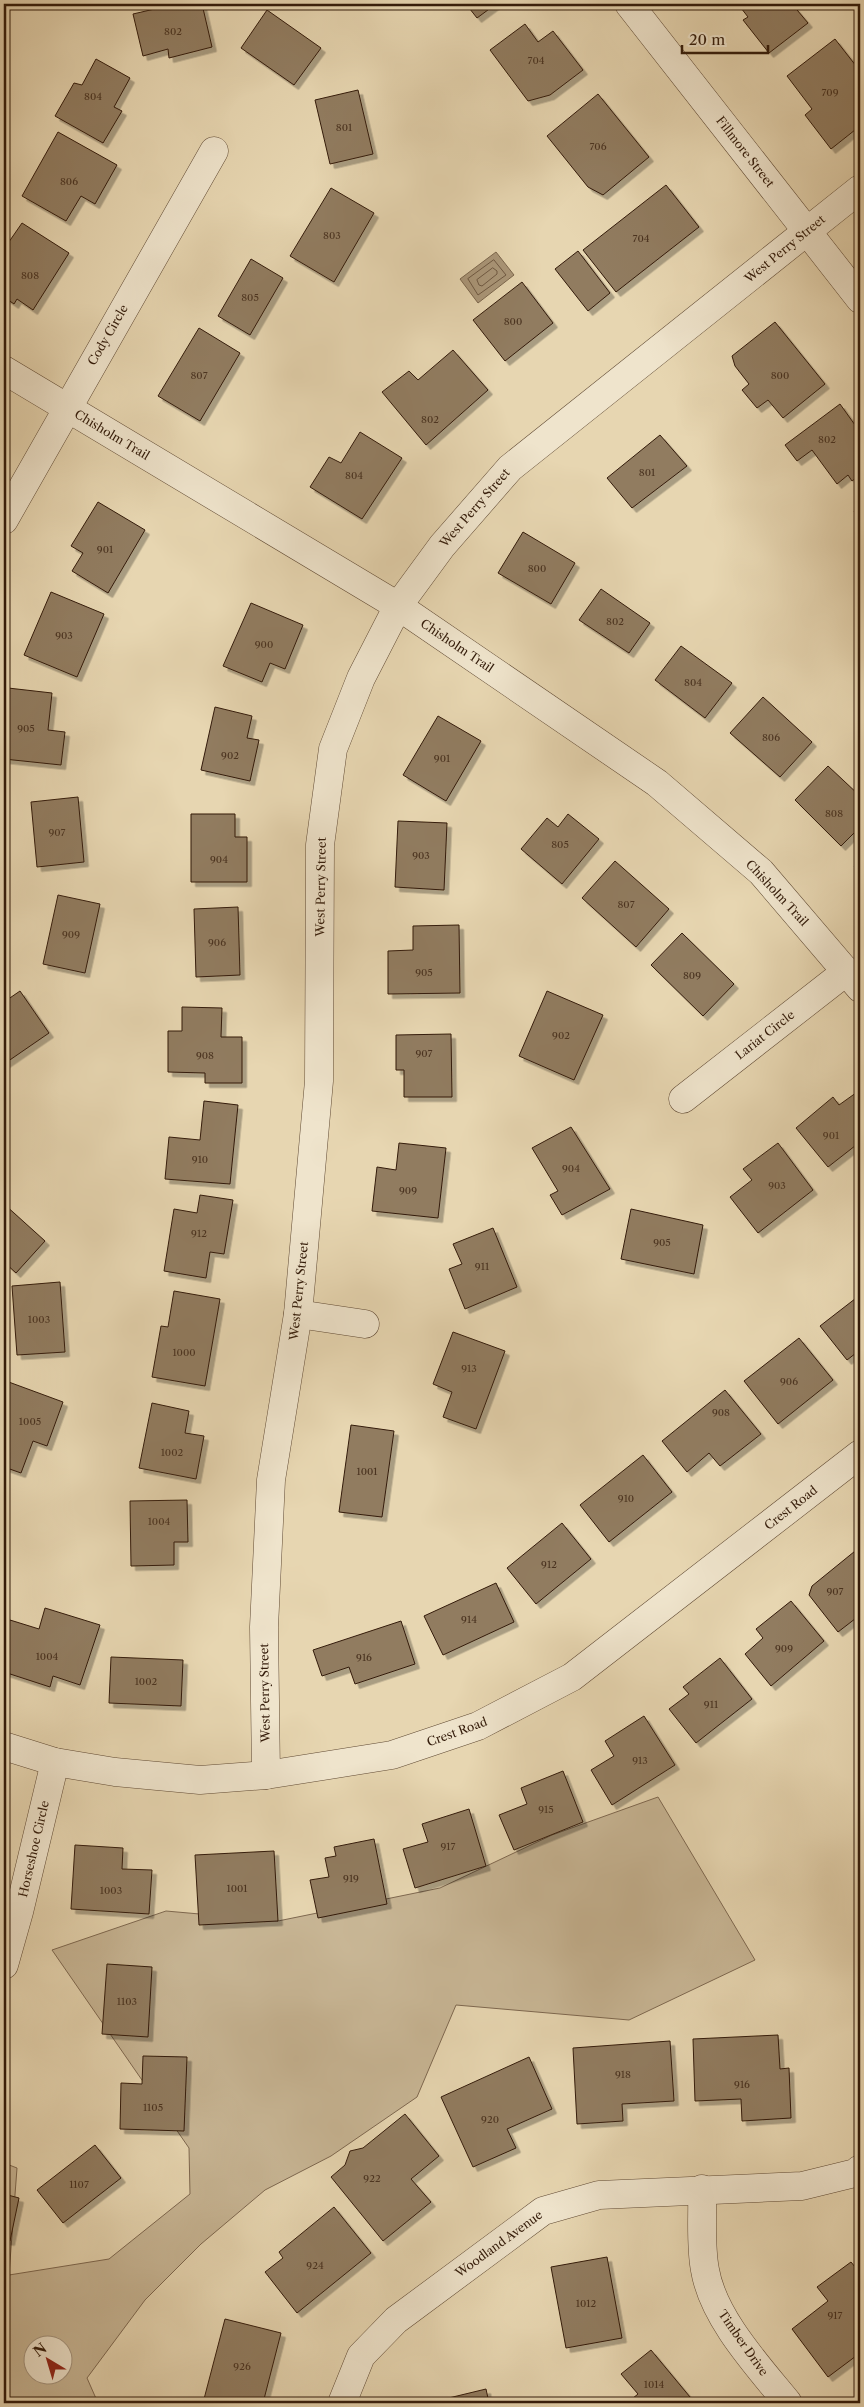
<svg xmlns="http://www.w3.org/2000/svg" width="864" height="2407" font-family="'Libre Caslon Text',serif">
	<style>
		.green { fill: #c8b695; stroke: #7e6850; fill-rule: evenodd }
		.water { fill: #aa9678; stroke: #7a654c }
		.lines { fill: none; stroke-linecap: round; stroke-linejoin: round }
		.shore { stroke: #6e5841; stroke-width: 1 }
		.building { fill: #917c61; stroke: #331b0a; filter: url(#shadow) }
		.minor-casing { stroke: #604a34; stroke-width: 29 }
		.minor { stroke: #efe4cc; stroke-width: 28 }
		.labels { text-anchor: middle; stroke-width: 5; stroke-linejoin: round; paint-order: stroke }
		.number-label { font-size: 10px; fill: #4a3320 }
		.street-label { font-size: 12px; fill: #331b0a; stroke: #efe4cc }
	</style>
	<defs>
		<filter id="shadow"><feDropShadow dx="4.5" dy="4.5" stdDeviation="0" flood-color="#0004"/></filter>
	</defs>
	<rect width="100%" height="100%" fill="#e7d6b1"/>
	<filter id="stains"><feTurbulence type="fractalNoise" baseFrequency=".004" numOctaves="4"/><feColorMatrix values="0 0 0 0 .2 0 0 0 0 .09 0 0 0 0 .02 0 0 0 .5 -.17"/></filter>
	<radialGradient id="worn" r=".72"><stop offset=".6" stop-color="#630" stop-opacity="0"/><stop offset="1" stop-color="#630" stop-opacity=".3"/></radialGradient>
	<path class="green" d="M658,1797L755,1960L629,2020L456,2005L417,2097L331,2156L265,2190L201,2244L145,2300L87,2378L98,2403H4V2163L17,2168L9,2275L109,2259L190,2194L189,2148L52,1950L166,1911L278,1921L440,1888L552,1835ZM32,2344H62V2374H32Z"/>
	<path class="water" d="M496,252L514,275L478,303L460,279Z"/>
	<g class="lines">
		<g class="shore">
			<path d="M494,260L506,275L478,295L468,279Z"/>
			<path d="M493,268L497,271V274L482,286L479,285L477,280Z"/>
		</g>
	</g>
	<g class="building">
		<path d="M176,4H202L212,47L169,58L168,49L143,56L133,14Z"/>
		<path d="M466,4H496L477,18Z"/>
		<path d="M738,4H792L808,23L769,53L743,20L748,17Z"/>
		<path d="M267,10L321,48L294,85L241,48Z"/>
		<path d="M525,24L538,42L553,31L583,70L550,95L528,101L490,50Z"/>
		<path d="M835,39L860,71V126L831,149L805,115L812,109L787,76Z"/>
		<path d="M96,59L130,78L114,107L122,111L103,143L55,116L74,83L82,85Z"/>
		<path d="M358,90L373,154L330,164L315,100Z"/>
		<path d="M598,94L649,157L603,195L588,187L547,136Z"/>
		<path d="M58,132L117,165L95,204L81,196L66,221L22,196Z"/>
		<path d="M666,185L699,227L616,292L583,250Z"/>
		<path d="M331,188L374,213L334,282L290,256Z"/>
		<path d="M22,223L69,253L33,310L17,299L14,304L4,297V249Z"/>
		<path d="M578,251L610,293L588,311L555,269Z"/>
		<path d="M251,259L283,278L250,335L218,316Z"/>
		<path d="M522,282L553,323L505,361L473,320Z"/>
		<path d="M775,322L825,384L783,418L768,400L757,408L742,390L749,384L735,366L732,356Z"/>
		<path d="M199,328L240,353L200,421L158,396Z"/>
		<path d="M453,350L488,390L426,445L382,392L409,371L418,380Z"/>
		<path d="M840,404L860,432V475L852,481L848,475L837,484L812,450L797,461L785,445Z"/>
		<path d="M360,432L402,458L362,519L310,487L329,457L341,463Z"/>
		<path d="M660,435L687,466L632,508L607,478Z"/>
		<path d="M98,502L145,530L108,593L72,571L83,553L71,546Z"/>
		<path d="M860,506V520L854,511Z"/>
		<path d="M523,532L575,563L551,604L498,573Z"/>
		<path d="M601,589L650,623L629,653L579,620Z"/>
		<path d="M51,592L104,614L77,677L24,655Z"/>
		<path d="M251,603L303,625L285,669L270,663L262,682L223,666Z"/>
		<path d="M681,646L732,683L705,718L655,680Z"/>
		<path d="M8,688L52,693L48,730L65,732L61,765L4,759V726Z"/>
		<path d="M763,697L812,742L780,777L730,733Z"/>
		<path d="M215,707L252,716L247,738L259,740L250,781L201,770Z"/>
		<path d="M438,716L481,741L446,801L403,775Z"/>
		<path d="M828,766L860,796V827L841,846L795,800Z"/>
		<path d="M78,797L84,862L37,867L31,802Z"/>
		<path d="M191,814H235V837H247V882H191Z"/>
		<path d="M568,814L599,839L562,884L521,849L547,818L558,827Z"/>
		<path d="M398,821L447,823L444,890L395,887Z"/>
		<path d="M615,861L669,909L636,947L582,898Z"/>
		<path d="M860,861V873L854,866Z"/>
		<path d="M58,895L100,904L85,973L43,964Z"/>
		<path d="M238,907L240,975L196,977L194,909Z"/>
		<path d="M459,925L460,993L388,994V951L413,950V926Z"/>
		<path d="M682,933L734,984L703,1016L651,965Z"/>
		<path d="M20,991L49,1033L4,1064V1002Z"/>
		<path d="M547,991L603,1015L574,1080L519,1056Z"/>
		<path d="M182,1007L222,1008L221,1037H242V1083H205V1073L168,1072V1031H182Z"/>
		<path d="M451,1034L452,1097H404V1070H396V1035Z"/>
		<path d="M860,1090V1142L828,1167L796,1128L833,1097L839,1105Z"/>
		<path d="M204,1101L238,1105L230,1184L165,1179L169,1137L200,1140Z"/>
		<path d="M571,1127L610,1189L562,1215L550,1195L558,1191L532,1148Z"/>
		<path d="M399,1143L446,1148L438,1218L372,1211L377,1167L396,1170Z"/>
		<path d="M778,1143L813,1190L758,1233L730,1197L752,1180L743,1169Z"/>
		<path d="M200,1195L233,1200L224,1254L210,1252L206,1278L164,1271L174,1209L197,1213Z"/>
		<path d="M4,1204L45,1241L16,1273L4,1262Z"/>
		<path d="M631,1209L703,1225L694,1274L621,1259Z"/>
		<path d="M493,1228L517,1287L465,1309L449,1269L462,1264L453,1244Z"/>
		<path d="M60,1282L65,1352L17,1355L12,1286Z"/>
		<path d="M174,1291L220,1299L205,1386L152,1377L161,1326L168,1327Z"/>
		<path d="M860,1295V1350L847,1360L820,1326Z"/>
		<path d="M453,1332L505,1351L476,1429L443,1417L452,1392L433,1384Z"/>
		<path d="M799,1338L833,1380L778,1424L744,1381Z"/>
		<path d="M6,1381L63,1402L47,1446L33,1441L21,1473L4,1467V1386Z"/>
		<path d="M725,1390L761,1434L720,1466L709,1453L687,1472L662,1441Z"/>
		<path d="M152,1403L189,1411L185,1433L204,1436L196,1479L139,1468Z"/>
		<path d="M351,1425L394,1431L382,1517L339,1512Z"/>
		<path d="M643,1455L672,1492L609,1542L580,1505Z"/>
		<path d="M187,1500L188,1542H174V1565L131,1566L130,1501Z"/>
		<path d="M562,1523L591,1559L536,1604L507,1568Z"/>
		<path d="M860,1547V1615L838,1632L809,1595L812,1586Z"/>
		<path d="M496,1583L514,1622L443,1655L424,1616Z"/>
		<path d="M791,1601L824,1641L771,1686L745,1654L763,1638L756,1629Z"/>
		<path d="M45,1608L100,1625L80,1685L53,1676L50,1687L4,1672V1639L10,1620L39,1629Z"/>
		<path d="M401,1621L415,1664L355,1684L349,1667L322,1676L313,1650Z"/>
		<path d="M111,1657L183,1660L181,1706L109,1703Z"/>
		<path d="M720,1658L752,1699L696,1743L669,1709L689,1694L683,1687Z"/>
		<path d="M644,1716L675,1765L612,1805L591,1770L614,1756L605,1741Z"/>
		<path d="M563,1771L583,1822L514,1850L499,1815L527,1804L521,1788Z"/>
		<path d="M469,1809L486,1866L415,1888L403,1849L428,1842L422,1824Z"/>
		<path d="M374,1839L387,1904L318,1918L310,1880L329,1877L325,1858L336,1856L334,1847Z"/>
		<path d="M75,1845L123,1848L122,1869L152,1870L149,1914L71,1909Z"/>
		<path d="M274,1851L278,1921L199,1925L195,1855Z"/>
		<path d="M107,1964L152,1967L148,2037L102,2034Z"/>
		<path d="M778,2035L780,2069L789,2068L791,2118L742,2121L741,2099L695,2101L693,2039Z"/>
		<path d="M670,2041L674,2101L622,2104L623,2121L577,2124L573,2048Z"/>
		<path d="M143,2056L187,2057L184,2131L120,2129L121,2083L142,2084Z"/>
		<path d="M529,2057L552,2109L507,2129L516,2148L473,2167L441,2097Z"/>
		<path d="M405,2114L439,2156L411,2179L431,2202L383,2241L331,2177L345,2165L350,2151L363,2148Z"/>
		<path d="M95,2145L121,2178L63,2223L37,2190Z"/>
		<path d="M4,2194L19,2198L10,2241L4,2240Z"/>
		<path d="M334,2207L371,2253L297,2313L265,2272L283,2258L279,2252Z"/>
		<path d="M607,2257L622,2338L566,2348L551,2267Z"/>
		<path d="M851,2262L860,2273V2353L828,2377L792,2329L828,2301L817,2287Z"/>
		<path d="M225,2319L281,2333L263,2403H218L204,2399Z"/>
		<path d="M651,2350L695,2403H627L638,2394L621,2374Z"/>
		<path d="M486,2389L489,2403H428Z"/>
	</g>
	<g class="lines">
		<g class="minor-casing">
			<g id="minor">
				<path d="M629,4L860,299"/>
				<path d="M4,370L398,606L657,783L761,872L860,988"/>
				<path d="M4,520L214,151"/>
				<path d="M683,1099L847,971"/>
				<path d="M298,1314L365,1324"/>
				<path d="M4,1746L55,1762L115,1772L200,1780L266,1775L392,1755L478,1726L572,1677L860,1454"/>
				<path d="M266,1775L264,1627L271,1480L298,1314L319,1081L320,845L333,749L361,678L398,606L442,546L510,468L860,189"/>
				<path d="M4,1965L19,1912L55,1762"/>
				<path d="M702,2189C703,2216 700,2244 705,2270C713,2318 758,2366 788,2403"/>
				<path d="M342,2403L361,2356L396,2320L543,2211L599,2195L802,2186L855,2173L860,2169"/>
			</g>
		</g>
		<use href="#minor" class="minor"/>
	</g>
	<g class="labels">
		<g class="number-label">
			<text x="173" y="35">802</text>
			<text x="536" y="64">704</text>
			<text x="830" y="96">709</text>
			<text x="93" y="100">804</text>
			<text x="344" y="131">801</text>
			<text x="598" y="150">706</text>
			<text x="69" y="185">806</text>
			<text x="332" y="239">803</text>
			<text x="641" y="242">704</text>
			<text x="30" y="279">808</text>
			<text x="250" y="301">805</text>
			<text x="513" y="325">800</text>
			<text x="199" y="379">807</text>
			<text x="780" y="379">800</text>
			<text x="430" y="423">802</text>
			<text x="827" y="443">802</text>
			<text x="647" y="476">801</text>
			<text x="354" y="479">804</text>
			<text x="105" y="553">901</text>
			<text x="537" y="572">800</text>
			<text x="615" y="625">802</text>
			<text x="64" y="639">903</text>
			<text x="264" y="648">900</text>
			<text x="693" y="686">804</text>
			<text x="26" y="732">905</text>
			<text x="771" y="741">806</text>
			<text x="230" y="759">902</text>
			<text x="442" y="762">901</text>
			<text x="834" y="817">808</text>
			<text x="57" y="836">907</text>
			<text x="560" y="848">805</text>
			<text x="421" y="859">903</text>
			<text x="219" y="863">904</text>
			<text x="626" y="908">807</text>
			<text x="71" y="938">909</text>
			<text x="217" y="946">906</text>
			<text x="424" y="976">905</text>
			<text x="692" y="979">809</text>
			<text x="561" y="1039">902</text>
			<text x="424" y="1057">907</text>
			<text x="205" y="1059">908</text>
			<text x="831" y="1139">901</text>
			<text x="200" y="1163">910</text>
			<text x="571" y="1172">904</text>
			<text x="777" y="1189">903</text>
			<text x="408" y="1194">909</text>
			<text x="199" y="1237">912</text>
			<text x="662" y="1246">905</text>
			<text x="482" y="1270">911</text>
			<text x="39" y="1323">1003</text>
			<text x="184" y="1356">1000</text>
			<text x="469" y="1372">913</text>
			<text x="789" y="1385">906</text>
			<text x="721" y="1416">908</text>
			<text x="30" y="1425">1005</text>
			<text x="172" y="1456">1002</text>
			<text x="367" y="1475">1001</text>
			<text x="626" y="1502">910</text>
			<text x="159" y="1525">1004</text>
			<text x="549" y="1568">912</text>
			<text x="835" y="1595">907</text>
			<text x="469" y="1623">914</text>
			<text x="784" y="1652">909</text>
			<text x="47" y="1660">1004</text>
			<text x="364" y="1661">916</text>
			<text x="146" y="1685">1002</text>
			<text x="711" y="1708">911</text>
			<text x="640" y="1764">913</text>
			<text x="546" y="1813">915</text>
			<text x="448" y="1850">917</text>
			<text x="351" y="1882">919</text>
			<text x="237" y="1892">1001</text>
			<text x="111" y="1894">1003</text>
			<text x="127" y="2005">1103</text>
			<text x="623" y="2078">918</text>
			<text x="742" y="2088">916</text>
			<text x="153" y="2111">1105</text>
			<text x="490" y="2123">920</text>
			<text x="372" y="2182">922</text>
			<text x="79" y="2188">1107</text>
			<text x="315" y="2269">924</text>
			<text x="586" y="2307">1012</text>
			<text x="835" y="2319">917</text>
			<text x="242" y="2370">926</text>
			<text x="654" y="2388">1014</text>
		</g>
		<g class="street-label">
			<text transform="translate(745 152) rotate(52)" y="4">Fillmore Street</text>
			<text transform="translate(785 249) rotate(-39)" y="4">West Perry Street</text>
			<text transform="translate(108 335) rotate(-60)" y="4">Cody Circle</text>
			<text transform="translate(112 435) rotate(31)" y="4">Chisholm Trail</text>
			<text transform="translate(475 508) rotate(-49)" y="4">West Perry Street</text>
			<text transform="translate(457 646) rotate(34)" y="4">Chisholm Trail</text>
			<text transform="translate(321 887) rotate(-89)" y="4">West Perry Street</text>
			<text transform="translate(777 893) rotate(47)" y="4">Chisholm Trail</text>
			<text transform="translate(765 1035) rotate(-38)" y="4">Lariat Circle</text>
			<text transform="translate(299 1291) rotate(-84)" y="4">West Perry Street</text>
			<text transform="translate(791 1508) rotate(-38)" y="4">Crest Road</text>
			<text transform="translate(265 1693) rotate(-91)" y="4">West Perry Street</text>
			<text transform="translate(457 1732) rotate(-20)" y="4">Crest Road</text>
			<text transform="translate(34 1849) rotate(-77)" y="4">Horseshoe Circle</text>
			<text transform="translate(499 2244) rotate(-36)" y="4">Woodland Avenue</text>
			<text transform="translate(743 2343) rotate(55)" y="4">Timber Drive</text>
		</g>
	</g>
	<rect width="864" height="2407" fill="none" stroke="#e7d6b1" stroke-width="20"/>
	<rect x="5" y="5" width="854" height="2397" fill="none" stroke="#331b0a" stroke-width="2.5"/>
	<rect x="10" y="10" width="844" height="2387" fill="none" stroke="#331b0a"/>
	<g transform="translate(48 2360) rotate(322)"><circle r="24" fill="#efe4cc" stroke="#a4947e"/>
	<path d="M0-4L9 19L0 12L-9 19Z" fill="#8f2418"/>
	<text y="-8" font-size="14" font-weight="bold" text-anchor="middle" fill="#331b0a">N</text>
	</g>
	<path d="M682 45v8h86v-8" fill="none" stroke="#331b0a" stroke-width="2.5"/>
	<text x="689" y="45" font-size="15" fill="#331b0a" stroke="#efe4cc" stroke-width="4" paint-order="stroke">20 m</text>
	<rect width="100%" height="100%" filter="url(#stains)"/>
	<rect width="100%" height="100%" fill="url(#worn)"/>
</svg>
